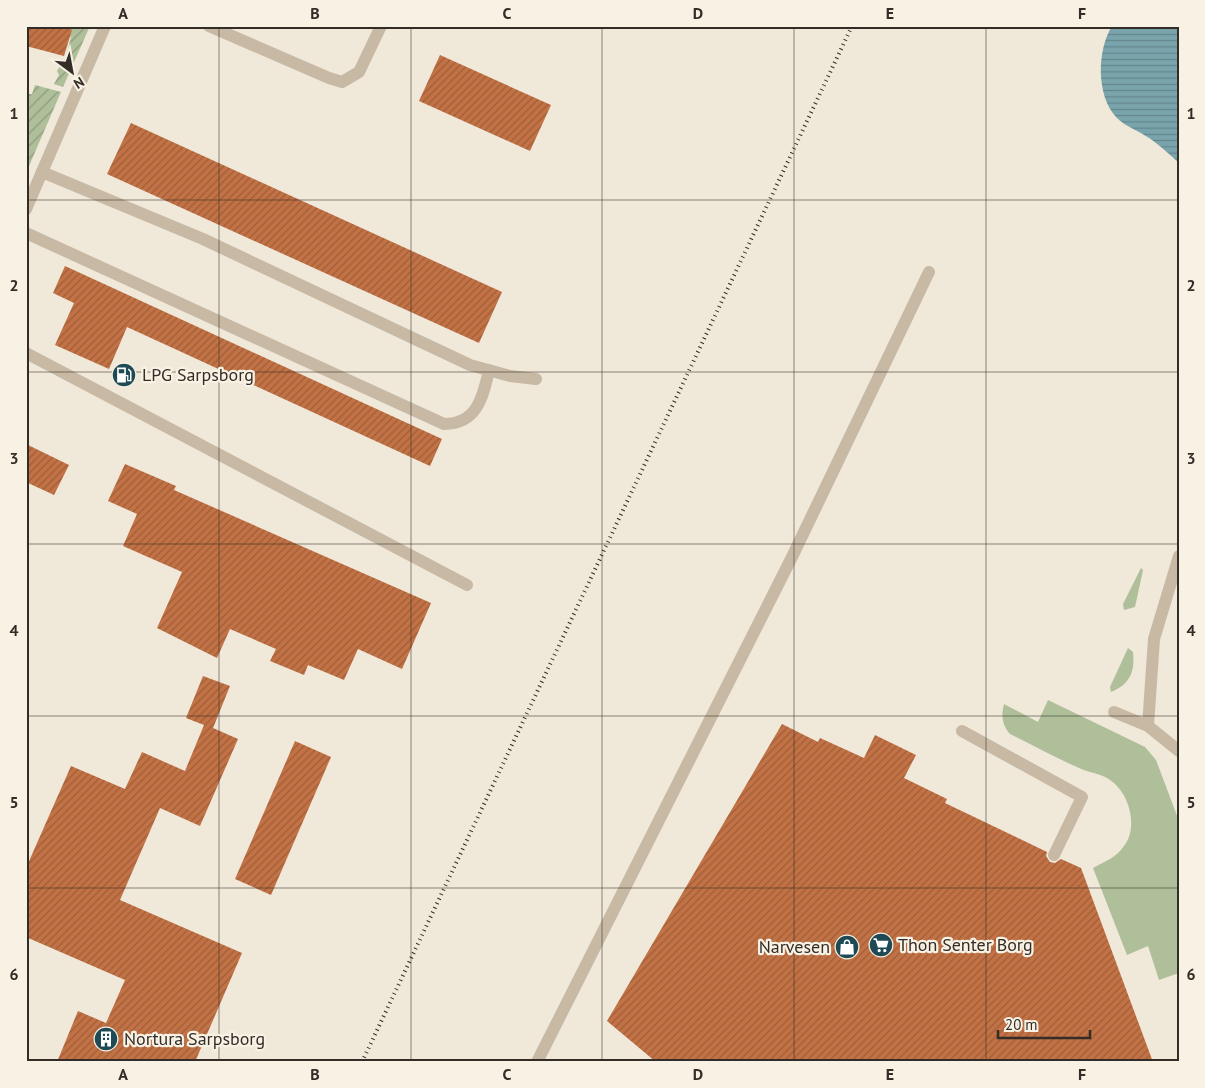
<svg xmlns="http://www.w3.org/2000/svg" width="1205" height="1088" font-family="'PT Sans',sans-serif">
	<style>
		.grass { fill: #aebf9a }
		.garden { fill: url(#garden-furrows) }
		.water { fill: url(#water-rules) }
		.building { fill: url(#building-hatch) }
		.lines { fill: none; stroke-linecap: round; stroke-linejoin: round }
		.minor { stroke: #c8b9a5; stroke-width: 12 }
		.rail { stroke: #342c26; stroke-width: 4; stroke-dasharray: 1 4; stroke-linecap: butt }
		.grid { fill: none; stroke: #342c26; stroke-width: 1; stroke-opacity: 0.55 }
		.labels { text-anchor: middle; stroke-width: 4.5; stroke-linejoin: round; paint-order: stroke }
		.poi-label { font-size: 18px; fill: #342c26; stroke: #f8f2e5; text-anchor: start }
		.neatline { fill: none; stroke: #342c26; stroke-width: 2 }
		.grid-label { font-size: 16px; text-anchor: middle; font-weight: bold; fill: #342c26 }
	</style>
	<defs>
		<pattern id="garden-furrows" width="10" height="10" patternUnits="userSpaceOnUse" patternTransform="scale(1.25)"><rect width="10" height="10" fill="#aebf9a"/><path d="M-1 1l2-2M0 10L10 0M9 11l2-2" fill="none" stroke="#8e9b7d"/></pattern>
		<pattern id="water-rules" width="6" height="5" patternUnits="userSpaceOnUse" patternTransform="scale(1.25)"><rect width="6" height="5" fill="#79a4ac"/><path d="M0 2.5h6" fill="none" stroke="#64868c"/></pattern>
		<pattern id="building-hatch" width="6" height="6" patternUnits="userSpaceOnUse" patternTransform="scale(1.25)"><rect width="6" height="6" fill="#c27245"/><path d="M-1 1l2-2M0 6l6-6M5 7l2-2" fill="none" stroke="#9e5e39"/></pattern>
	</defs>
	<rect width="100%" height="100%" fill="#f0e8d9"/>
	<g class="grass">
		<path d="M1141,568L1143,570L1135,607L1124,610L1123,604Z"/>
		<path d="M1128,648L1133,652C1135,672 1130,684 1111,692L1110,687Z"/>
		<path d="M1048,700L1145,747L1156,760L1179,821V973L1159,980L1148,946L1127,955L1093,868C1104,862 1117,857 1124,846C1138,828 1130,797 1114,783C1103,773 1092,774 1079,768C1056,758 1033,745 1010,734C1002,725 1001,716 1004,704L1038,722Z"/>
	</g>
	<g class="garden">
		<path d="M57,26H90L63,87L54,84L59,75L57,71L66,57L71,37Z"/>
		<path d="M35,85L61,92L26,173V94H32Z"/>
	</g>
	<path class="water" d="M1112,26H1179V163C1170,155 1162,147 1152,140C1142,132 1125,127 1116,117C1096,95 1097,50 1112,26Z"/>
	<g class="building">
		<path d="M26,26H57L72,30L64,56L26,46Z"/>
		<path d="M440,55L551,105L530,151L419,101Z"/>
		<path d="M131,123L502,292L479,343L107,174Z"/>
		<path d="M65,266L442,439L430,466L127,327L109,369L55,345L74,303L53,293Z"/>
		<path d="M26,444L69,465L54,495L26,482Z"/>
		<path d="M125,464L176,486L174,490L431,603L402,669L358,649L344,680L308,665L304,675L270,661L276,649L230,629L217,658L157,628L182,572L123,546L137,514L108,501Z"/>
		<path d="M203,676L230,686L213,728L238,739L200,826L160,808L120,900L242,953L195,1062H57L78,1011L106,1023L125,980L26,937V868L71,766L125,789L142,752L185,771L204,725L186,718Z"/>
		<path d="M782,724L818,742L820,738L864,758L875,735L916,755L904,778L947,799L945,803L1047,852L1046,856L1050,862L1055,863L1061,859L1081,868L1153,1062H656L607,1021Z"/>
		<path d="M295,741L331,757L271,895L235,879Z"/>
	</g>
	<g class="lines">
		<g class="minor">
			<path d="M209,26L329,78L342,82L359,72L381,26"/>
			<path d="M42,172L203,239L470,365L510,376L536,379"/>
			<path d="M26,209L105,26"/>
			<path d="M26,233L444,424C477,424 483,397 489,370"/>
			<path d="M26,353L467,585"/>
			<path d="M1114,712L1148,726L1179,751"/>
			<path d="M1148,726L1154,639L1179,556"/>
			<path d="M962,731L1082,797L1054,855"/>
			<path d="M537,1062L792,557L929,272"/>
		</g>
		<path class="rail" d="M362,1062L852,26"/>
	</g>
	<path class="grid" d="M219,26V1062M411,26V1062M602,26V1062M794,26V1062M986,26V1062M26,200H1179M26,372H1179M26,544H1179M26,716H1179M26,888H1179"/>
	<defs>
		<g id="fuel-disc" transform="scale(1.25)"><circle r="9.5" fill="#1d4a54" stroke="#f8f2e5"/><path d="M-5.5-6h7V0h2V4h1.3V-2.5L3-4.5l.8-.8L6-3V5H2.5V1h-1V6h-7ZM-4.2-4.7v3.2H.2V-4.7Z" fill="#fff"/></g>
		<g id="supermarket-disc" transform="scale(1.25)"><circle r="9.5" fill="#1d4a54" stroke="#f8f2e5"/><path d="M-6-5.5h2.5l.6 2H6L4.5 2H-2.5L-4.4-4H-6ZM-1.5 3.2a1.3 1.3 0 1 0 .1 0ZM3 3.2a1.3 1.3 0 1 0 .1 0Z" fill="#fff"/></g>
		<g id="shop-disc" transform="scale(1.25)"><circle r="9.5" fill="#1d4a54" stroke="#f8f2e5"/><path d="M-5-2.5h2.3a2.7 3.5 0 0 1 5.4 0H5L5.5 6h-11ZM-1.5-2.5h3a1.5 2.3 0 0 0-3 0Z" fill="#fff"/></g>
		<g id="building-disc" transform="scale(1.25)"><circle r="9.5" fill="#1d4a54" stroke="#f8f2e5"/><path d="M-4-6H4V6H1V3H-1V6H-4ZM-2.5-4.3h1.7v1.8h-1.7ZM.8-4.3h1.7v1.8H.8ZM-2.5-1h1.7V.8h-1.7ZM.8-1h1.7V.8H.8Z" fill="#fff"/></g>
	</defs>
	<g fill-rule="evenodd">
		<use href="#fuel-disc" x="124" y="375"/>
		<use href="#supermarket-disc" x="881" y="945"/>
		<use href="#shop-disc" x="847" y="947"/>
		<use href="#building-disc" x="106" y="1039"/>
	</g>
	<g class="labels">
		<g class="poi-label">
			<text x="142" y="381">LPG Sarpsborg</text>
			<text x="898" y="951">Thon Senter Borg</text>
			<text x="830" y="953" text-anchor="end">Narvesen</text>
			<text x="124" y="1045">Nortura Sarpsborg</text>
		</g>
	</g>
	<rect width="1205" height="1088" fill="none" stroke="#f8f2e5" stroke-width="55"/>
	<g transform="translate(72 72) rotate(148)" stroke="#f8f2e5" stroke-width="4" paint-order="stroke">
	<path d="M0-4L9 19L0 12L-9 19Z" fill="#342c26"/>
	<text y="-8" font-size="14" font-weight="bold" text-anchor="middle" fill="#342c26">N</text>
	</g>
	<path d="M998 1030v8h92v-8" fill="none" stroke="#342c26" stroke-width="2.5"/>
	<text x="1005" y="1030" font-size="15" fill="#342c26" stroke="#f8f2e5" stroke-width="4" paint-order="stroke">20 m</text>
	<rect x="28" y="28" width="1150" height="1032" class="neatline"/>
	<g class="grid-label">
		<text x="123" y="19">A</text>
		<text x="315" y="19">B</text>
		<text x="507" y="19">C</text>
		<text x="698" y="19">D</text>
		<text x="890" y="19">E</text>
		<text x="1082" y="19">F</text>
		<text x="14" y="119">1</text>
		<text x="1191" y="119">1</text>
		<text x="14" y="291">2</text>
		<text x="1191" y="291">2</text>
		<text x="14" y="464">3</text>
		<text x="1191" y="464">3</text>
		<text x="14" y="636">4</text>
		<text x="1191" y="636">4</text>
		<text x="14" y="808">5</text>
		<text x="1191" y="808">5</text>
		<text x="14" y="980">6</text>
		<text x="1191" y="980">6</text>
		<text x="123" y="1080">A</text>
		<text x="315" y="1080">B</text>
		<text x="507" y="1080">C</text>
		<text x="698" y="1080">D</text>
		<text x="890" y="1080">E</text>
		<text x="1082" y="1080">F</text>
	</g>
</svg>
